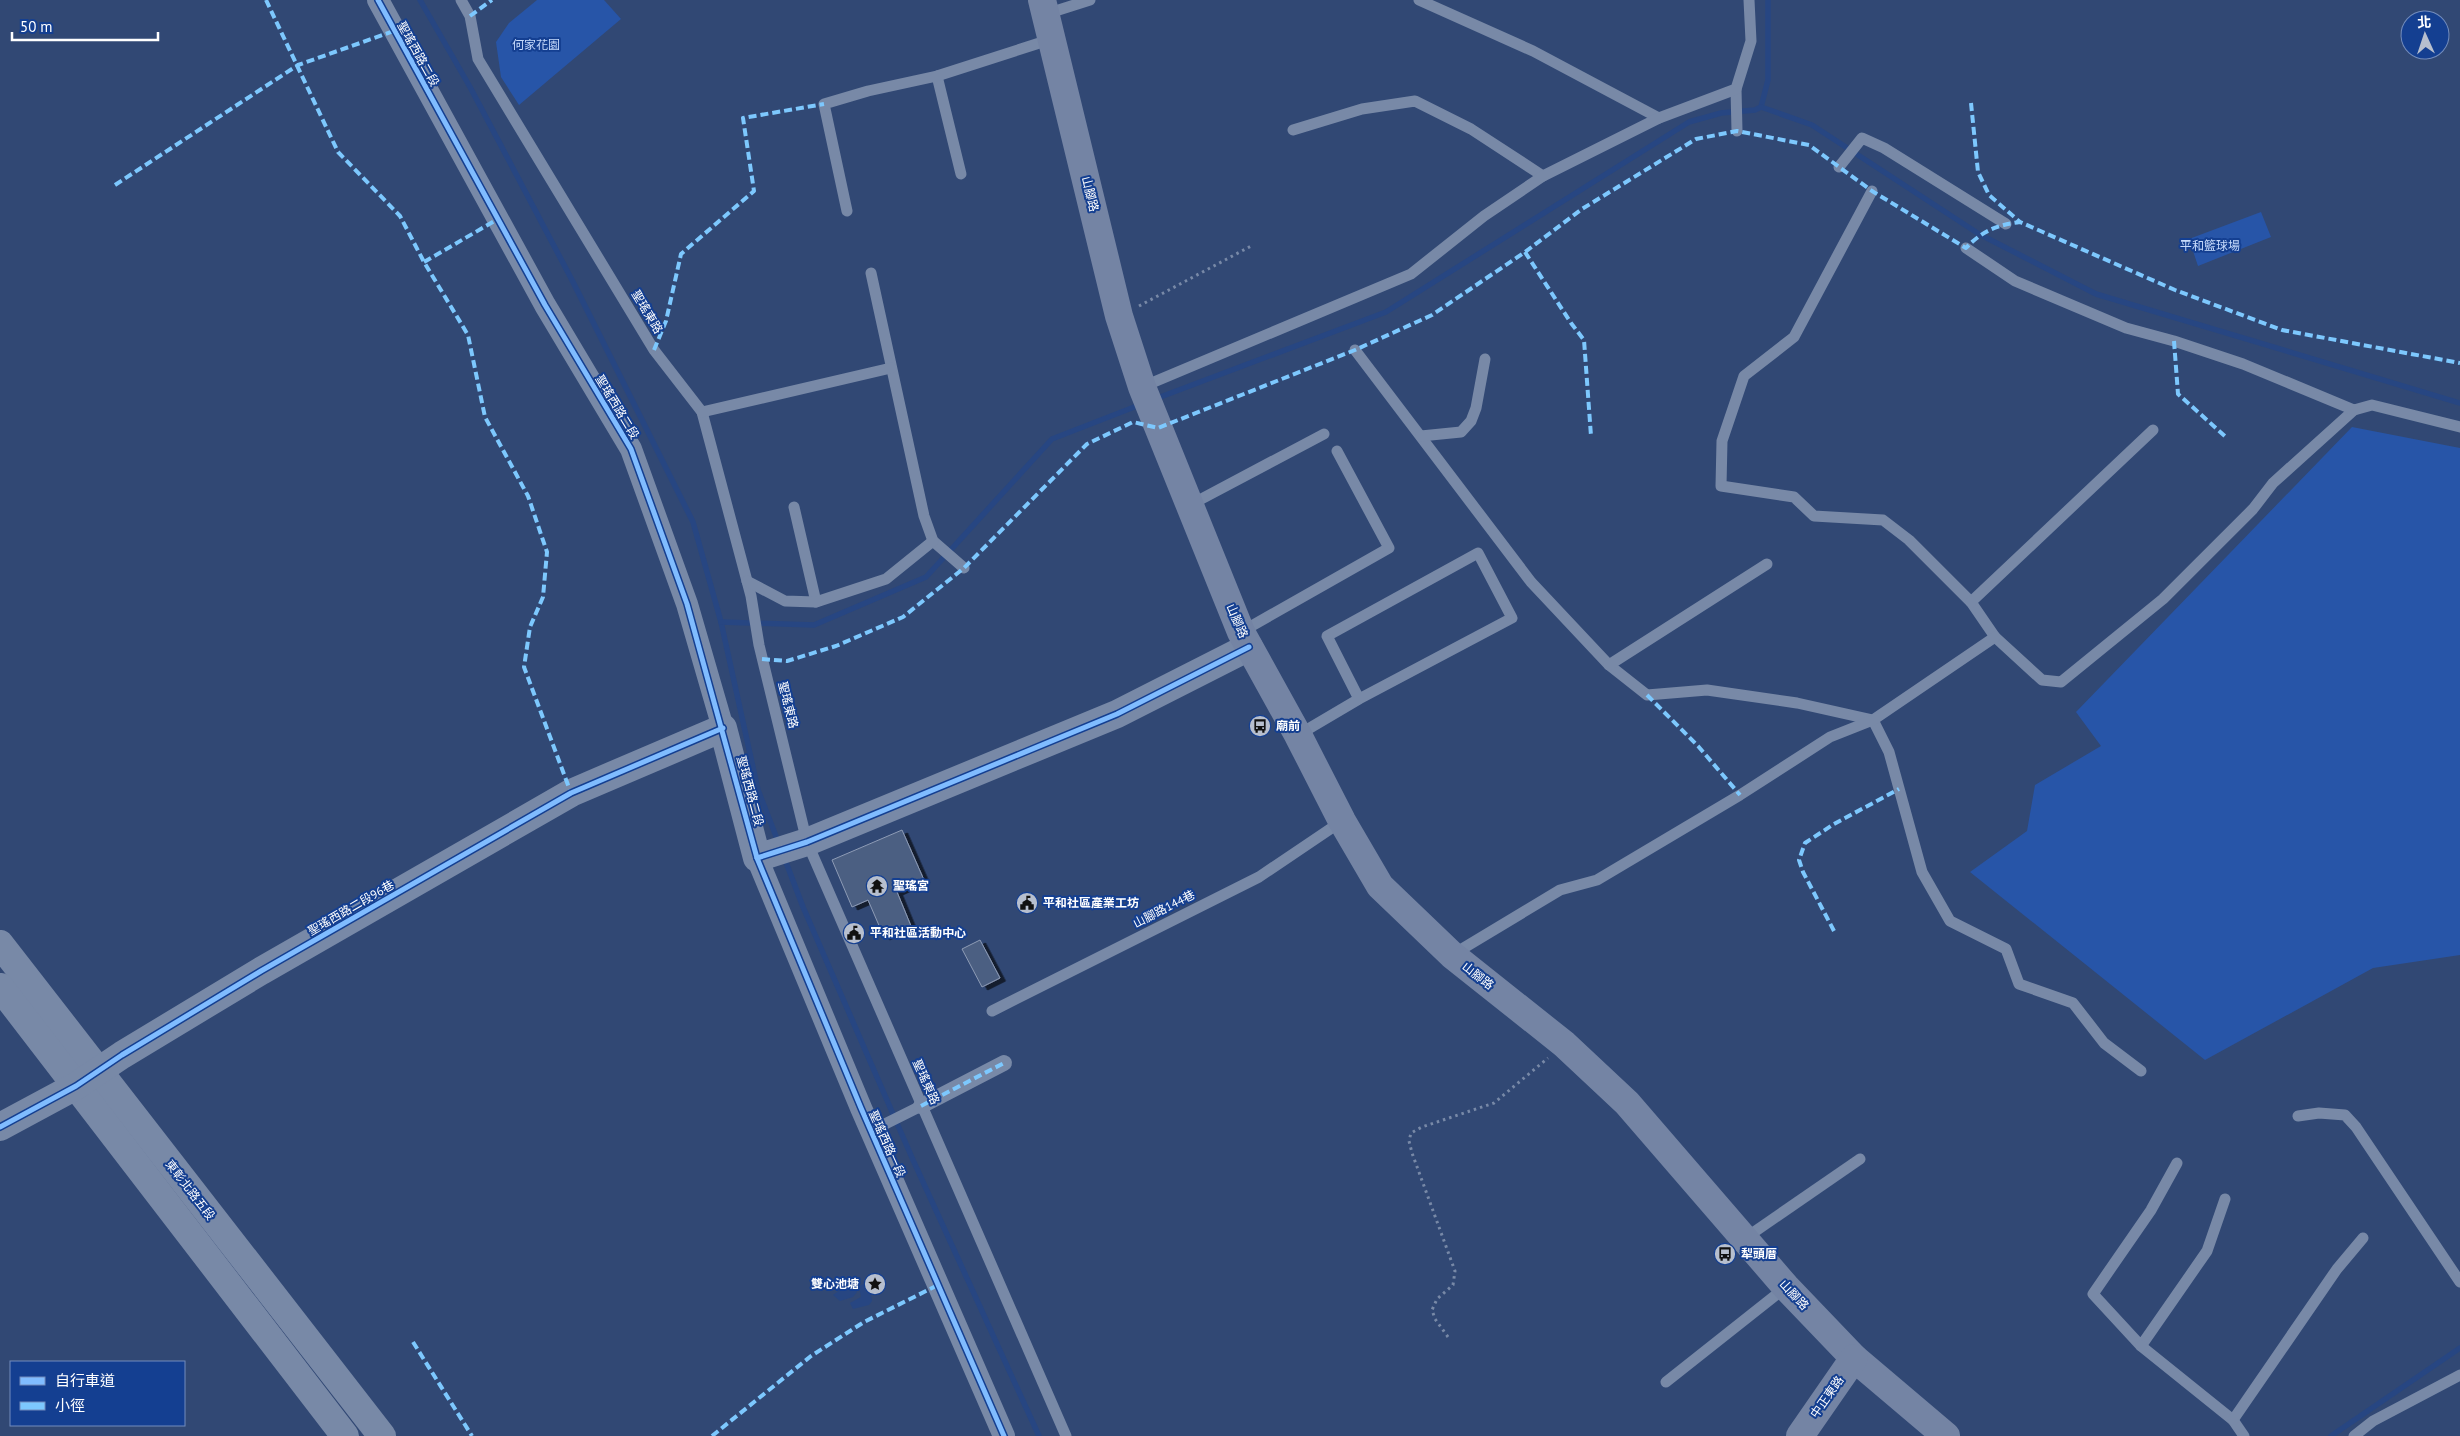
<svg xmlns="http://www.w3.org/2000/svg" width="2460" height="1436" font-family="'PT Sans','Noto Sans TC',sans-serif">
	<style>
		.green { fill: #2755a8 }
		.water { fill: #274682 }
		.lines { fill: none; stroke-linecap: round; stroke-linejoin: round }
		.stream { stroke: #274682; stroke-width: 5.5 }
		.building { fill: #4c5f82; stroke: #8d9bb5; filter: url(#shadow) }
		.path { stroke: #7889a7; stroke-width: 3; stroke-dasharray: 2.5 4; stroke-linecap: butt }
		.service { stroke: #7889a7; stroke-width: 11 }
		.pedestrian { stroke: #7889a7; stroke-width: 16 }
		.minor { stroke: #7889a7; stroke-width: 22 }
		.tertiary { stroke: #7889a7; stroke-width: 28 }
		.secondary { stroke: #7484a4; stroke-width: 28 }
		.quiet { stroke: #7dc8fe; stroke-width: 4; stroke-dasharray: 8 4; stroke-linecap: butt }
		.cycleway-casing { stroke: #143f91; stroke-width: 8 }
		.cycleway { stroke: #80bcff; stroke-width: 5 }
		.labels { text-anchor: middle; stroke-width: 4; stroke-linejoin: round; paint-order: stroke }
		.park-label { font-size: 12px; fill: #c7dbfc; stroke: #143f91 }
		.street-label { font-size: 12px; fill: #fff; stroke: #143f91 }
		.poi-label { font-size: 12px; font-weight: bold; fill: #fff; stroke: #143f91; text-anchor: start }
	</style>
	<defs>
		<filter id="shadow"><feDropShadow dx="5.5" dy="3" stdDeviation="0" flood-color="#0009"/></filter>
	</defs>
	<rect width="100%" height="100%" fill="#314874"/>
	<g class="green">
		<path d="M537,0H604L621,19L519,105L501,77L496,42L509,23Z"/>
		<path d="M2261,212L2271,237L2198,266L2189,239Z"/>
		<path d="M2352,427L2460,448V955L2373,968L2205,1060L1970,872L2027,831L2035,785L2101,746L2076,712Z"/>
	</g>
	<g class="water">
		<path d="M840,1277L851,1281L857,1292L853,1297L840,1301L833,1295L841,1289L837,1284Z"/>
		<path d="M863,1284L870,1288L872,1301L869,1305L853,1309L850,1303L861,1297L859,1286Z"/>
	</g>
	<g class="lines">
		<g class="stream">
			<path d="M420,0L470,87L572,280L693,522L721,622L758,790L779,844"/>
			<path d="M1761,107L1768,80V0"/>
			<path d="M1155,399L1386,312L1689,122L1721,113L1755,110L1761,107L1812,125L1979,234L2096,294L2460,403"/>
			<path d="M721,622L814,625L926,577L1052,439L1142,404"/>
			<path d="M784,857L803,907L913,1160L1039,1436"/>
			<path d="M2331,1436L2460,1348"/>
		</g>
	</g>
	<g class="building">
		<path d="M902,830L924,880L897,892L911,926L884,937L868,900L852,907L832,860Z"/>
		<path d="M980,940L1000,978L982,987L962,949Z"/>
	</g>
	<g class="lines">
		<g class="path">
			<path d="M1139,306L1253,245"/>
			<path d="M1448,1337L1435,1319L1432,1310L1437,1299L1453,1285L1455,1271L1412,1153L1409,1141L1411,1133L1422,1127L1494,1103L1548,1058"/>
		</g>
		<g class="service">
			<path d="M461,0L470,16L478,59L654,350L702,412L751,596L759,645L807,842L1066,1436"/>
			<path d="M1419,0L1533,51L1659,118"/>
			<path d="M1046,14L1090,0"/>
			<path d="M937,76L961,174"/>
			<path d="M1736,89L1737,131"/>
			<path d="M1293,130L1362,109L1415,101L1471,129L1543,176"/>
			<path d="M1839,167L1862,138L1884,148L2006,224"/>
			<path d="M1872,191L1794,337L1744,376L1722,441L1721,486L1794,497L1814,516L1883,520L1909,540L1971,602L1995,637L2042,680L2061,682L2163,599L2253,509L2273,483L2354,410"/>
			<path d="M847,211L824,104L868,91L937,76L1052,39"/>
			<path d="M1966,248L2015,281L2126,328L2174,341L2243,364L2354,410L2372,405L2460,427"/>
			<path d="M871,273L924,516L933,541L964,568"/>
			<path d="M1355,350L1531,582L1609,665L1647,695L1707,690L1797,703L1873,720L1889,752L1922,872L1950,921L2006,949L2019,984L2073,1003L2104,1043L2141,1071"/>
			<path d="M1142,387L1411,274L1484,216L1543,176L1659,118L1736,89L1751,41L1749,0"/>
			<path d="M702,412L891,368"/>
			<path d="M1421,436L1461,432L1471,421L1476,408L1485,359"/>
			<path d="M1190,505L1324,434"/>
			<path d="M794,507L816,602"/>
			<path d="M747,581L785,601L816,602L886,579L933,541"/>
			<path d="M1971,602L2153,430"/>
			<path d="M1241,632L1389,548L1337,451"/>
			<path d="M1609,665L1767,564"/>
			<path d="M1298,735L1359,699L1512,618L1478,553L1327,636L1359,699"/>
			<path d="M1452,955L1560,890L1597,880L1740,795L1830,737L1873,720L1995,637"/>
			<path d="M992,1011L1259,877L1342,821"/>
			<path d="M2298,1116L2319,1113L2345,1115L2356,1127L2460,1282"/>
			<path d="M871,1131L921,1106"/>
			<path d="M2177,1163L2151,1210L2093,1294L2141,1346L2207,1251L2225,1199"/>
			<path d="M1744,1239L1860,1159"/>
			<path d="M2141,1346L2233,1420L2244,1436"/>
			<path d="M1666,1382L1786,1287"/>
			<path d="M2233,1420L2337,1269L2363,1238"/>
			<path d="M2354,1436L2373,1421L2460,1375"/>
		</g>
		<path class="pedestrian" d="M921,1106L1004,1063"/>
		<g class="minor">
			<path d="M378,0L545,305L631,449L687,604L723,728"/>
			<path d="M757,858L861,1108L1004,1436"/>
		</g>
		<g class="tertiary">
			<path d="M0,944L382,1436"/>
			<path d="M0,987L345,1436"/>
			<path d="M0,1127L76,1086L122,1055L261,971L571,793L723,728L757,858L807,842L1117,714L1249,647"/>
		</g>
		<g class="secondary">
			<path d="M1042,0L1119,316L1142,387L1241,632L1298,735L1342,821L1380,886L1452,955L1564,1044L1627,1103L1786,1287L1854,1358L1946,1436"/>
			<path d="M1800,1436L1854,1358"/>
		</g>
		<g class="quiet">
			<path d="M266,0L338,152L400,216L424,262L468,335L485,417L528,496L547,552L543,597L530,627L524,667L571,793"/>
			<path d="M470,16L492,0"/>
			<path d="M1971,103L1978,172L1989,195L2020,222"/>
			<path d="M115,185L298,65L394,31"/>
			<path d="M1525,252L1571,323L1584,340L1591,436"/>
			<path d="M424,262L498,219"/>
			<path d="M2174,341L2178,394L2227,438"/>
			<path d="M654,350L666,321L681,254L754,191L743,118L824,104"/>
			<path d="M762,659L787,661L836,646L903,617L964,568L1087,444L1133,422L1158,428L1355,350L1432,315L1525,252L1582,209L1696,139L1737,131L1809,145L1872,191L1966,248C1982,231 1997,225 2020,222L2175,290L2282,330L2460,363"/>
			<path d="M1647,695L1698,746L1740,795"/>
			<path d="M1834,931L1803,872L1799,860L1805,843L1834,824L1899,789"/>
			<path d="M921,1106L1004,1063"/>
			<path d="M413,1342L472,1436"/>
			<path d="M712,1436L811,1356L864,1322L938,1285"/>
		</g>
		<g class="cycleway-casing">
			<g id="cycleway">
				<path d="M378,0L545,305L631,449L687,604L757,858L861,1108L1004,1436"/>
				<path d="M757,858L807,842L1117,714L1249,647"/>
				<path d="M0,1127L76,1086L122,1055L261,971L571,793L723,728"/>
			</g>
		</g>
		<use href="#cycleway" class="cycleway"/>
	</g>
	<defs>
		<g id="bus-disc" transform="scale(1.125)"><circle r="9.5" fill="#b7bfce" stroke="#143f91"/><path d="M-5-6H5V4H4V6H2V4H-2V6H-4V4H-5ZM-3.5-4V0h7V-4ZM-3.5 1.2v1.5H-2V1.2ZM2 1.2v1.5H3.5V1.2Z" fill="#111"/></g>
		<g id="temple-disc" transform="scale(1.125)"><circle r="9.5" fill="#b7bfce" stroke="#143f91"/><path d="M0-6L5-2H3V0L6.5 2.5H4V6H1.5V3h-3V6H-4V2.5H-6.5L-3 0V-2H-5Z" fill="#111"/></g>
		<g id="civic-disc" transform="scale(1.125)"><circle r="9.5" fill="#b7bfce" stroke="#143f91"/><path d="M-.6-6.5H3V-4.5H.6V-3L4-1V1h2V6H-6V1h2V-1L-.6-3ZM-1.2 2.5V6h2.4V2.5Z" fill="#111"/></g>
		<g id="sight-disc" transform="scale(1.125)"><circle r="9.5" fill="#b7bfce" stroke="#143f91"/><path d="M0-6L1.8-2.2L6-1.7L2.9 1.2L3.7 5.4L0 3.3L-3.7 5.4L-2.9 1.2L-6-1.7L-1.8-2.2Z" fill="#111"/></g>
	</defs>
	<g fill-rule="evenodd">
		<use href="#bus-disc" x="1260" y="726"/>
		<use href="#temple-disc" x="877" y="886"/>
		<use href="#civic-disc" x="1027" y="903"/>
		<use href="#civic-disc" x="854" y="933"/>
		<use href="#bus-disc" x="1725" y="1254"/>
		<use href="#sight-disc" x="875" y="1284"/>
	</g>
	<g class="labels">
		<g class="park-label">
			<text x="536" y="49">何家花園</text>
			<text x="2210" y="250">平和籃球場</text>
		</g>
		<g class="street-label">
			<text transform="translate(418 54) rotate(61)" y="4">聖瑤西路二段</text>
			<text transform="translate(1090 194) rotate(76)" y="4">山腳路</text>
			<text transform="translate(647 312) rotate(59)" y="4">聖瑤東路</text>
			<text transform="translate(617 407) rotate(59)" y="4">聖瑤西路二段</text>
			<text transform="translate(1237 621) rotate(67)" y="4">山腳路</text>
			<text transform="translate(788 705) rotate(76)" y="4">聖瑤東路</text>
			<text transform="translate(750 791) rotate(75)" y="4">聖瑤西路二段</text>
			<text transform="translate(351 908) rotate(-30)" y="4">聖瑤西路二段96巷</text>
			<text transform="translate(1164 909) rotate(-27)" y="4">山腳路144巷</text>
			<text transform="translate(1478 976) rotate(38)" y="4">山腳路</text>
			<text transform="translate(926 1082) rotate(66)" y="4">聖瑤東路</text>
			<text transform="translate(887 1144) rotate(66)" y="4">聖瑤西路一段</text>
			<text transform="translate(190 1190) rotate(52)" y="4">東彰北路五段</text>
			<text transform="translate(1794 1295) rotate(47)" y="4">山腳路</text>
			<text transform="translate(1827 1397) rotate(-55)" y="4">中正東路</text>
		</g>
		<g class="poi-label">
			<text x="1276" y="730">廟前</text>
			<text x="893" y="890">聖瑤宮</text>
			<text x="1043" y="907">平和社區產業工坊</text>
			<text x="870" y="937">平和社區活動中心</text>
			<text x="1741" y="1258">犁頭厝</text>
			<text x="859" y="1288" text-anchor="end">雙心池塘</text>
		</g>
	</g>
	<rect x="10" y="1361" width="175" height="65" fill="#143f91" stroke="#728cbd"/>
	<rect x="20" y="1377" width="25" height="8" fill="#80bcff" stroke="#728cbd"/>
	<text x="55" y="1386" font-size="15" fill="#ffffff">自行車道</text>
	<rect x="20" y="1402" width="25" height="8" fill="#7dc8fe" stroke="#728cbd"/>
	<text x="55" y="1411" font-size="15" fill="#ffffff">小徑</text>
	<g transform="translate(2425 35) rotate(357)"><circle r="24" fill="#143f91" stroke="#728cbd"/>
	<path d="M0-4L9 19L0 12L-9 19Z" fill="#b7bfce"/>
	<text y="-8" font-size="14" font-weight="bold" text-anchor="middle" fill="#ffffff">北</text>
	</g>
	<path d="M12 32v8h146v-8" fill="none" stroke="#ffffff" stroke-width="2.5"/>
	<text x="20" y="32" font-size="15" fill="#ffffff" stroke="#143f91" stroke-width="4" paint-order="stroke">50 m</text>
</svg>
